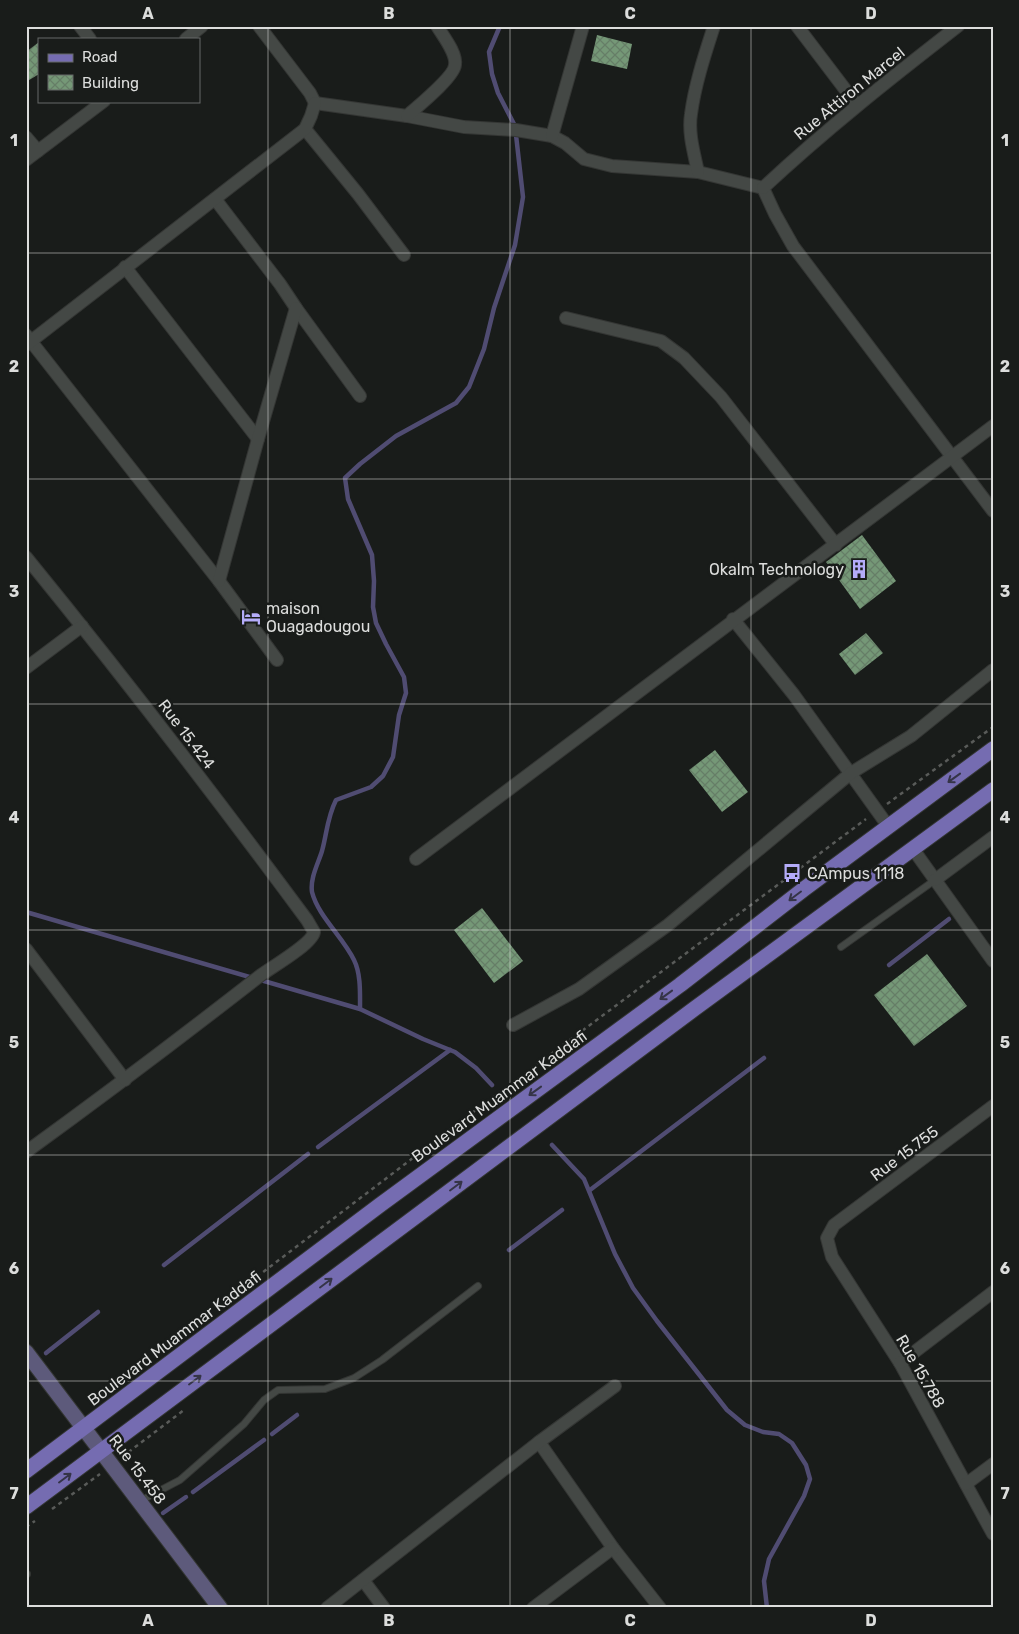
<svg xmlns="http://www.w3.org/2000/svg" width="1019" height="1634" font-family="Rubik,sans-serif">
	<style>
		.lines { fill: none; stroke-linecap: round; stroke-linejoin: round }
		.stream { stroke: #504c72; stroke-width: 4.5 }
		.building { fill: url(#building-cross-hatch) }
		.lane-casing { stroke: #343634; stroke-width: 8 }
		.street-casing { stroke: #343634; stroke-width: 14 }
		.secondary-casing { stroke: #343634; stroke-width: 17 }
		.primary-casing { stroke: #343634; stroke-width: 17 }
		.path { stroke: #595b59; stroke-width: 2.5; stroke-dasharray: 4 4; stroke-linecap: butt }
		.lane { stroke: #444845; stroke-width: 6 }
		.street { stroke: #444845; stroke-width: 12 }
		.secondary { stroke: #5d5a7b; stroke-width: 15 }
		.primary { stroke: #756cb1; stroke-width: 15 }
		.oneway { stroke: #353447 }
		.grid { fill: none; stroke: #dcdddc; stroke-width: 1; stroke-opacity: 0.55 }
		.labels { text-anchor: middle; stroke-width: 5; stroke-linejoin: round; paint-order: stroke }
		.street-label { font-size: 16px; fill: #dcdddc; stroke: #191c1a }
		.poi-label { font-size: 16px; fill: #dcdddc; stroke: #191c1a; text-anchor: start }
		.neatline { fill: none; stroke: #dcdddc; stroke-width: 2 }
		.grid-label { font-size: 16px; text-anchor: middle; font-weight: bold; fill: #dcdddc }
	</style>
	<defs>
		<pattern id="building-cross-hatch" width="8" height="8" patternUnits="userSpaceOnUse" patternTransform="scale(1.25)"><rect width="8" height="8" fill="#759877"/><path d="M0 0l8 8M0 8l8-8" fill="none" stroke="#667e67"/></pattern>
	</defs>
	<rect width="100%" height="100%" fill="#191c1a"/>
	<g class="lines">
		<g class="stream">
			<path d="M26,912L360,1009L423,1039L455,1052L476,1068L492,1085"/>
			<path d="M889,965L949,919"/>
			<path d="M360,1009C360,993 361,974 354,960C343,937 318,916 312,892C310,878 318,864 322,851C327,833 327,818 336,800L371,787L383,776L393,757L399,715L406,693L404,677L386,644L376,623L373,607L374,581L372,555L348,499L345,478L360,464L396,436L456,403L469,387L484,349L494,308L515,245L523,197L515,126L498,93L492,74L489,52L500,26"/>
			<path d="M552,1145L584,1179L615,1254L633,1288L657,1321L727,1410L745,1425L763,1432L779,1434L792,1443L806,1465L810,1479L804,1496L769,1559L764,1581L767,1608"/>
			<path d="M318,1147L450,1050"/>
			<path d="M590,1190L764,1058"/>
			<path d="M509,1250L562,1210"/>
			<path d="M164,1265L308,1154"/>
			<path d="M46,1353L98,1312"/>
			<path d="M272,1434L297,1415"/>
			<path d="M193,1492L264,1440"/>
			<path d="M163,1513L186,1497"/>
		</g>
	</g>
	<g class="building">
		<path d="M597,35L632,44L627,69L591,61Z"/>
		<path d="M39,42V74L26,82V52Z"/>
		<path d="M862,535L896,581L860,609L826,562Z"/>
		<path d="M866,633L883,653L855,675L839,654Z"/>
		<path d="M715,750L748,792L722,812L689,770Z"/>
		<path d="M482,908L523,961L494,983L454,930Z"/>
		<path d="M927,954L967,1006L914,1046L874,995Z"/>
	</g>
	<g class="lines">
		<g class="lane-casing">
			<g id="lane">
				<path d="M841,947L935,880"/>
				<path d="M140,1501L180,1480L244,1424L264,1400L278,1390L325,1389L354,1378L382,1360L478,1286"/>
				<path d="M26,1574H27"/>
			</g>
		</g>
		<g class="street-casing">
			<g id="street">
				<path d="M80,26L90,39"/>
				<path d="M259,26L310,93L315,103"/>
				<path d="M797,26L857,105"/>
				<path d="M186,39L202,26"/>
				<path d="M315,103L407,116L464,127L516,130L552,136L565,143L584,159L612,166L698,172L763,188"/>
				<path d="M407,116C417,107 454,77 455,65C457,53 443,36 437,26"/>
				<path d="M305,129L358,194L404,255"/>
				<path d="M552,136L583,26"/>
				<path d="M26,137L38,151"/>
				<path d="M26,160L104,101"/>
				<path d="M698,172C694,153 688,133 691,114C695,84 705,54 714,26"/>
				<path d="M763,188L775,214L793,246L993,511"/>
				<path d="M763,188C825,130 891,78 958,26"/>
				<path d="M215,199L280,284L296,308L360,396"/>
				<path d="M125,267L258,439"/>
				<path d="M566,318L661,341L684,358L721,397L836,545"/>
				<path d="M26,335L219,581L277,660"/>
				<path d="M26,345L305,129L311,116L315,103"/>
				<path d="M26,557C123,676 216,797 307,920L314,932C312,944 272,967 261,975C184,1035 106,1094 26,1152"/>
				<path d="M219,581L258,439L296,308"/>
				<path d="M733,619L794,695L888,826"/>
				<path d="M26,668L82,626"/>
				<path d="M913,849L993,961"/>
				<path d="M416,859L993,426"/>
				<path d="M935,880L993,837"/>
				<path d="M26,949L125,1080"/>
				<path d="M513,1025L579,989L668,925L851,773L911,736L993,670"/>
				<path d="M993,1106L834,1225L827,1238L832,1257L900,1363L993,1534"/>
				<path d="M900,1363L993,1292"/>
				<path d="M539,1442L613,1548L660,1608"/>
				<path d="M966,1484L993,1464"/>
				<path d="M363,1580L384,1608"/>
				<path d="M327,1608L539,1442L615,1386"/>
				<path d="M533,1608L613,1548"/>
			</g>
		</g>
		<g class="secondary-casing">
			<path id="secondary" d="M26,1352L220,1608"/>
		</g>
		<g class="primary-casing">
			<g id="primary">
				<path d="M26,1471L380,1205L680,985L804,889L993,749"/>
				<path d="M26,1507L694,1009L993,790"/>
			</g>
		</g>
		<g class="path">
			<path d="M887,804L993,727"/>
			<path d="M225,1301L476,1110L866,819"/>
			<path d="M122,1457L184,1410"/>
			<path d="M52,1509L100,1474"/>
			<path d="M26,1527L35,1521"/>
		</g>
		<use href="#lane" class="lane"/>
		<use href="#street" class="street"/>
		<use href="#secondary" class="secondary"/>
		<use href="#primary" class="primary"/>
	</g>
	<defs><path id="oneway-shaft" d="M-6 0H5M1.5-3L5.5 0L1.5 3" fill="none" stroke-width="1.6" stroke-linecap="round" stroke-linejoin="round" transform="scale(1.25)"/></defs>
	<g class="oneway">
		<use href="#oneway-shaft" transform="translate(954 778) rotate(144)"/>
		<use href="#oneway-shaft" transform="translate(795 896) rotate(143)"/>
		<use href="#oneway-shaft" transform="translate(666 995) rotate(144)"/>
		<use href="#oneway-shaft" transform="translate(535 1091) rotate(144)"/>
		<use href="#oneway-shaft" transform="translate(456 1186) rotate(-37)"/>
		<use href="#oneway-shaft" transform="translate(326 1283) rotate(-37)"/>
		<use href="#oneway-shaft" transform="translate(195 1380) rotate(-37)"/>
		<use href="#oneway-shaft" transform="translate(65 1478) rotate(-37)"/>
	</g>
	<path class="grid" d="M268,26V1608M510,26V1608M751,26V1608M26,253H993M26,479H993M26,704H993M26,930H993M26,1155H993M26,1381H993"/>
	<defs>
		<g id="building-bare" transform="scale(1.5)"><path d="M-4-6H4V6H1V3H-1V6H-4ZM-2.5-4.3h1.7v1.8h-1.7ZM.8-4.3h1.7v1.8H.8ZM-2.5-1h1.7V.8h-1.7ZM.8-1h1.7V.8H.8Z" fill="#b4acf9" stroke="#191c1a" stroke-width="2.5" paint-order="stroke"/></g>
		<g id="hotel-bare" transform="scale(1.5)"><path d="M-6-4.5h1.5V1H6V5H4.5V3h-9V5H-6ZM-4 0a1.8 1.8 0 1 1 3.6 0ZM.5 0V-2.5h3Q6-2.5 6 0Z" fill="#b4acf9" stroke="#191c1a" stroke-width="2.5" paint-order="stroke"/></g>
		<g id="bus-bare" transform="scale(1.5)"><path d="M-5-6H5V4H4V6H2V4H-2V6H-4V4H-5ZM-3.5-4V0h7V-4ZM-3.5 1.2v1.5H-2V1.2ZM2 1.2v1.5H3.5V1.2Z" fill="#b4acf9" stroke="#191c1a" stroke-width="2.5" paint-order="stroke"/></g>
	</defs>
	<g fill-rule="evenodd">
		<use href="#building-bare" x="859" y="569"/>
		<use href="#hotel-bare" x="251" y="617"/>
		<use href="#bus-bare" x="792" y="873"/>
	</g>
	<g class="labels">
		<g class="street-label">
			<text transform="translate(849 93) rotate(-39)" y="6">Rue Attiron Marcel</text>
			<text transform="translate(187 734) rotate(53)" y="6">Rue 15.424</text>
			<text transform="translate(499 1096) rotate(-36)" y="6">Boulevard Muammar Kaddafi</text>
			<text transform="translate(904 1153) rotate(-37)" y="6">Rue 15.755</text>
			<text transform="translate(174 1338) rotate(-37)" y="6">Boulevard Muammar Kaddafi</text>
			<text transform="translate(921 1371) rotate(60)" y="6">Rue 15.788</text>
			<text transform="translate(138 1469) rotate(53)" y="6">Rue 15.458</text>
		</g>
		<g class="poi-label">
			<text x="844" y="575" text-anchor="end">Okalm Technology</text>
			<text x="266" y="614">maison<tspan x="266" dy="18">Ouagadougou</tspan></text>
			<text x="807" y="879">CAmpus 1118</text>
		</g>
	</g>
	<rect width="1019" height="1634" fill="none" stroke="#191c1a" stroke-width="55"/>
	<rect x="38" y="38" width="162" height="65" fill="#191c1a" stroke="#676968"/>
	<rect x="48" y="54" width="25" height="8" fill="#756cb1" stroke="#676968"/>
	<text x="82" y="62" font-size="15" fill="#dcdddc">Road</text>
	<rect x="48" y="75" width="25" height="15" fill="url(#building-cross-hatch)" stroke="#676968"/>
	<text x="82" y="88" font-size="15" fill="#dcdddc">Building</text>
	<rect x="28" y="28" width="964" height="1578" class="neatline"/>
	<g class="grid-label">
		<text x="148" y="19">A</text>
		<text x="389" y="19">B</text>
		<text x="630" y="19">C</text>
		<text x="871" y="19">D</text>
		<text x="14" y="146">1</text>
		<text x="1005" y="146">1</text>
		<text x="14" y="372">2</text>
		<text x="1005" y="372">2</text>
		<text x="14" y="597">3</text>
		<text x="1005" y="597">3</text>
		<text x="14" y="823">4</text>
		<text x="1005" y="823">4</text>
		<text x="14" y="1048">5</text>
		<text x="1005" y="1048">5</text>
		<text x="14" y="1274">6</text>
		<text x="1005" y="1274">6</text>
		<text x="14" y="1499">7</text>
		<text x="1005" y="1499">7</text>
		<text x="148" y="1626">A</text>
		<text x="389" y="1626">B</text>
		<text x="630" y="1626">C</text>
		<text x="871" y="1626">D</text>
	</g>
</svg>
